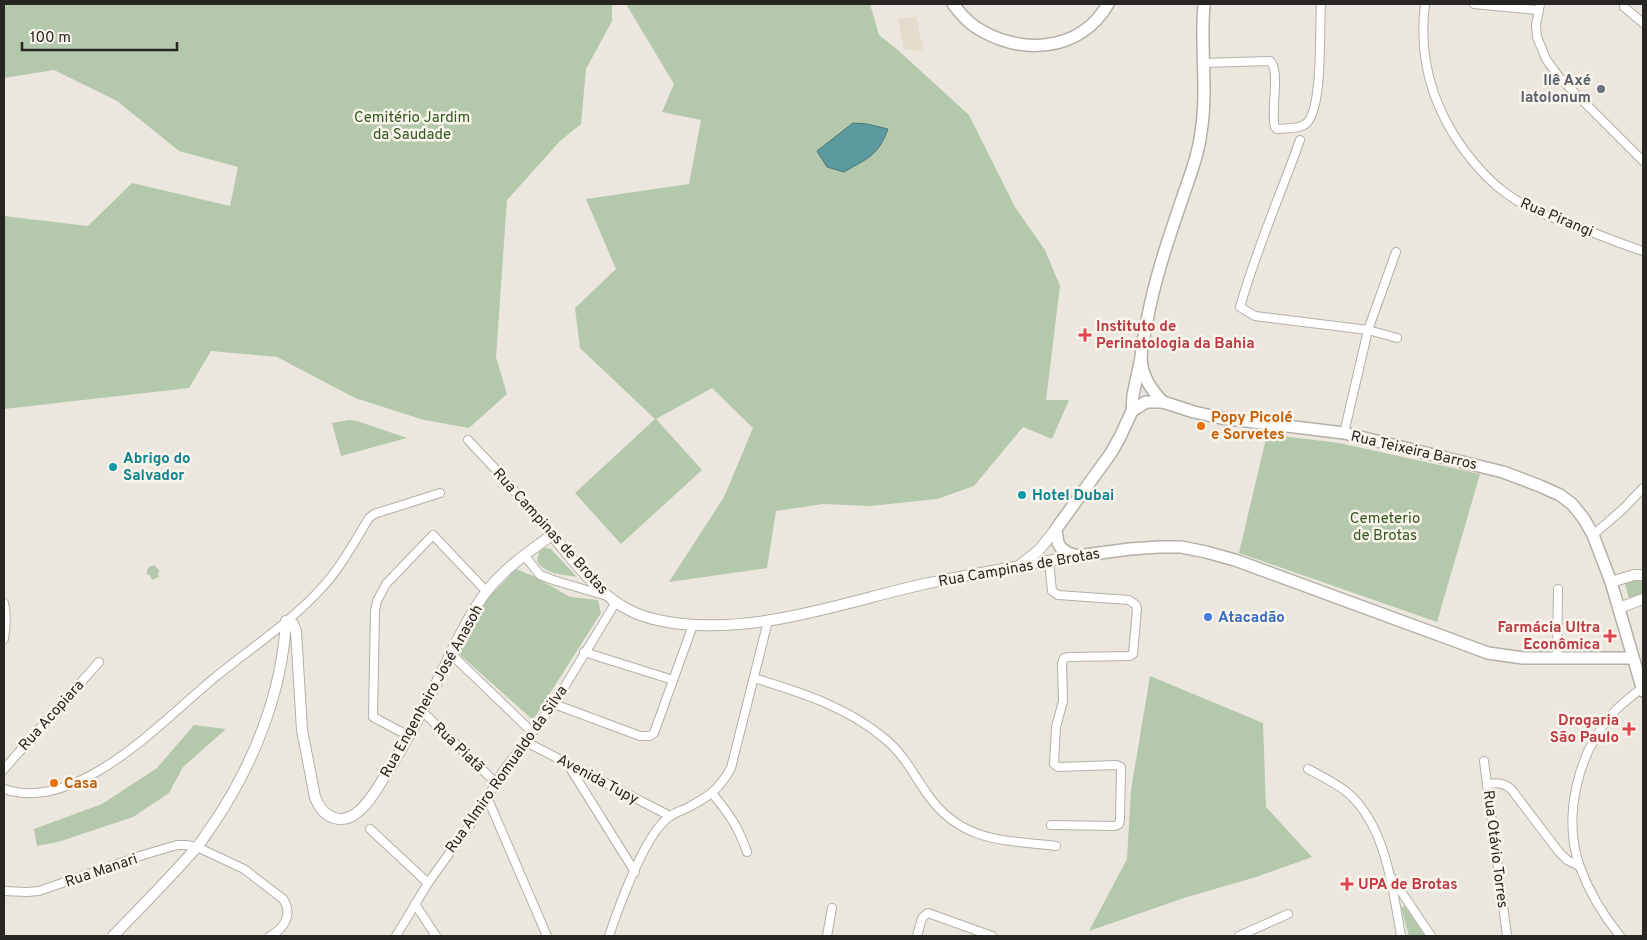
<svg xmlns="http://www.w3.org/2000/svg" width="1647" height="940" font-family="Overpass,sans-serif">
	<style>
		.built { fill: #e4dbcc }
		.green { fill: #b4c8ab }
		.water { fill: #5b9a9e; stroke: #4c7779 }
		.lines { fill: none; stroke-linecap: round; stroke-linejoin: round }
		.minor-casing { stroke: #b4afa7; stroke-width: 10 }
		.tertiary-casing { stroke: #b4afa7; stroke-width: 12 }
		.secondary-casing { stroke: #b4afa7; stroke-width: 14 }
		.minor { stroke: #fff; stroke-width: 8 }
		.tertiary { stroke: #fff; stroke-width: 10 }
		.secondary { stroke: #fff; stroke-width: 11 }
		.worship-dot { fill: #6b7280; stroke: #f9f4ec; stroke-width: 2 }
		.health-dot { fill: #e0444e; stroke: #f9f4ec; stroke-width: 2 }
		.food-dot { fill: #e8710a; stroke: #f9f4ec; stroke-width: 2 }
		.culture-dot { fill: #0f9aa8; stroke: #f9f4ec; stroke-width: 2 }
		.shop-dot { fill: #3f7fe0; stroke: #f9f4ec; stroke-width: 2 }
		.labels { text-anchor: middle; stroke-width: 5; stroke-linejoin: round; paint-order: stroke }
		.worship-label { font-size: 15px; font-weight: bold; fill: #5b616d; stroke: #f9f4ec; text-anchor: end }
		.park-label { font-size: 15px; fill: #32571f; stroke: #f9f4ec }
		.street-label { font-size: 15px; fill: #282623; stroke: #f9f4ec }
		.health-label { font-size: 15px; font-weight: bold; fill: #be3a42; stroke: #f9f4ec; text-anchor: start }
		.food-label { font-size: 15px; font-weight: bold; fill: #c56008; stroke: #f9f4ec; text-anchor: start }
		.culture-label { font-size: 15px; font-weight: bold; fill: #0d838f; stroke: #f9f4ec; text-anchor: start }
		.shop-label { font-size: 15px; font-weight: bold; fill: #366cbe; stroke: #f9f4ec; text-anchor: start }
	</style>
	<rect width="100%" height="100%" fill="#ece7de"/>
	<path class="built" d="M916,17L924,52L904,49L898,19Z"/>
	<g class="green">
		<path d="M4,4H612V21L586,69L581,124L560,141L507,200L496,357L507,394L469,428L424,420L355,398L277,357L211,351L189,388L4,409V216L88,226L132,183L230,206L238,167L179,151L117,101L54,70L4,78Z"/>
		<path d="M626,4H870L879,35L899,51L969,115L1015,207L1045,250L1060,286L1046,400H1069L1052,439L1023,427L974,486L937,499L870,506L823,504L776,511L767,568L669,582L724,497L753,428L712,388L656,419L702,470L621,544L575,493L655,419L580,348L575,308L616,269L586,199L689,184L701,120L662,112L674,84Z"/>
		<path d="M349,420L357,421L407,438L341,456L332,423Z"/>
		<path d="M1267,434L1339,443L1480,474L1437,622L1239,553Z"/>
		<path d="M544,548L551,549L577,577C562,574 546,575 537,561L539,552Z"/>
		<path d="M154,565L160,571L158,573L159,577L152,580L150,575H147V570L149,567Z"/>
		<path d="M516,569L533,576L570,597L598,600L601,613L533,720L458,653L486,600Z"/>
		<path d="M1642,578L1643,579V594L1629,599L1625,583Z"/>
		<path d="M1150,676L1263,723L1266,807L1312,857L1256,877L1184,898L1089,931L1127,859L1131,790Z"/>
		<path d="M194,725L226,729L183,767L169,793L133,817L58,842L37,846L34,829L102,804L157,768Z"/>
		<path d="M1405,906L1425,936H1409L1401,907Z"/>
	</g>
	<path class="water" d="M853,123L867,124L888,129C878,156 868,158 844,172L827,167L817,151Z"/>
	<g class="lines">
		<g class="minor-casing">
			<g id="minor">
				<path d="M1425,4C1418,59 1432,106 1464,150C1476,166 1490,182 1507,194C1530,211 1559,220 1586,230C1605,237 1624,245 1643,251"/>
				<path d="M1474,4L1537,10"/>
				<path d="M1540,4L1536,25L1537,37L1546,59L1559,77L1643,161"/>
				<path d="M1624,7L1643,23"/>
				<path d="M1202,63L1270,61C1281,71 1270,111 1275,127L1277,129C1286,128 1297,129 1304,125C1324,115 1319,26 1321,4"/>
				<path d="M1300,140C1280,196 1256,250 1240,307L1255,316L1368,330L1397,338"/>
				<path d="M1344,433L1368,330L1396,252"/>
				<path d="M468,440L501,475L552,535"/>
				<path d="M1593,535L1623,509L1643,488"/>
				<path d="M524,555L540,575L556,581L607,596"/>
				<path d="M1049,561L1052,591L1058,595L1129,600L1136,605L1137,609L1133,654L1130,656L1069,657L1064,658L1062,663L1063,701L1056,727L1054,764L1058,767L1117,765L1121,767L1120,820L1119,824L1115,826L1051,825"/>
				<path d="M4,603C7,615 6,626 4,639"/>
				<path d="M584,652L673,680"/>
				<path d="M451,654L532,732"/>
				<path d="M1557,659L1558,589"/>
				<path d="M754,678C800,692 847,707 884,738C904,754 913,774 928,795C961,842 1003,840 1056,846"/>
				<path d="M554,704L640,736H650L654,733L693,625"/>
				<path d="M422,711L496,783"/>
				<path d="M409,736L373,717L375,611L377,601L386,584L433,535L487,592"/>
				<path d="M526,742L670,816"/>
				<path d="M1484,761L1507,936"/>
				<path d="M567,763L635,872"/>
				<path d="M4,769L99,662"/>
				<path d="M1308,769C1321,776 1336,783 1348,793C1386,826 1393,890 1401,936"/>
				<path d="M1487,784C1497,783 1503,782 1511,789L1559,852L1567,860L1579,866"/>
				<path d="M4,789C77,814 161,722 213,679C247,651 284,627 315,595C338,573 353,544 369,518L374,514L440,493"/>
				<path d="M712,793C729,814 738,826 747,852"/>
				<path d="M487,797L547,936"/>
				<path d="M370,829L428,883"/>
				<path d="M1392,878L1431,936"/>
				<path d="M4,891L27,892L39,891L143,855L177,845H186L197,847L244,869L283,899C293,914 285,928 270,936"/>
				<path d="M415,904L436,936"/>
				<path d="M396,936L428,883L479,812L503,771L554,704L616,602"/>
				<path d="M609,936C619,906 645,834 669,817C674,813 681,811 687,808C708,797 719,790 731,768L768,621"/>
				<path d="M827,936L832,908"/>
				<path d="M917,936L922,918L928,913L992,936"/>
				<path d="M1239,936L1288,914"/>
				<path d="M1620,936C1603,915 1589,892 1580,867C1562,817 1578,752 1613,713C1622,703 1632,696 1642,688"/>
			</g>
		</g>
		<g class="tertiary-casing">
			<g id="tertiary">
				<path d="M1020,565L1039,550L1056,529"/>
				<path d="M1611,582L1634,575H1643"/>
				<path d="M1619,608L1643,599"/>
				<path d="M113,936C141,907 170,878 196,848C203,840 208,831 214,823C254,763 282,693 286,621L293,624L296,631L302,730L315,797C322,817 341,827 359,811C372,800 380,783 390,768C410,736 427,702 444,668C456,642 469,615 486,592C505,568 528,552 552,535C575,562 598,595 631,611C647,619 665,622 682,624C765,632 845,602 924,584C975,573 1026,565 1077,556"/>
			</g>
		</g>
		<g class="secondary-casing">
			<g id="secondary">
				<path d="M953,4C959,12 966,20 974,26C1018,56 1080,53 1108,4"/>
				<path d="M1141,358L1133,395L1132,411L1120,437L1111,453L1056,529L1058,543L1061,548L1068,553L1077,556L1130,549L1159,547H1181L1206,552L1235,560L1488,653L1523,658H1633"/>
				<path d="M1163,402C1151,390 1142,377 1141,359C1141,347 1145,333 1147,321C1154,282 1167,243 1180,205C1188,181 1198,157 1201,132C1208,90 1200,46 1204,4"/>
				<path d="M1132,411L1146,402H1163L1194,412L1221,418L1344,433L1503,472L1540,486L1560,495L1572,504L1584,519L1593,535L1611,582L1643,691"/>
			</g>
		</g>
		<use href="#minor" class="minor"/>
		<use href="#tertiary" class="tertiary"/>
		<use href="#secondary" class="secondary"/>
	</g>
	<circle class="worship-dot" cx="1601" cy="89" r="5"/>
	<g class="health-dot">
		<path d="M1082.5 327.5h5v5h5v5h-5v5h-5v-5h-5v-5h5z"/>
		<path d="M1607.5 628.5h5v5h5v5h-5v5h-5v-5h-5v-5h5z"/>
		<path d="M1626.5 721.5h5v5h5v5h-5v5h-5v-5h-5v-5h5z"/>
		<path d="M1344.5 876.5h5v5h5v5h-5v5h-5v-5h-5v-5h5z"/>
	</g>
	<g class="food-dot">
		<circle cx="1201" cy="426" r="5"/>
		<circle cx="54" cy="783" r="5"/>
	</g>
	<g class="culture-dot">
		<circle cx="113" cy="467" r="5"/>
		<circle cx="1022" cy="495" r="5"/>
	</g>
	<circle class="shop-dot" cx="1208" cy="617" r="5"/>
	<g class="labels">
		<g class="worship-label">
			<text x="1591" y="85">Ilê Axé<tspan x="1591" dy="17">Iatolonum</tspan></text>
		</g>
		<g class="park-label">
			<text x="412" y="122">Cemitério Jardim<tspan x="412" dy="17">da Saudade</tspan></text>
			<text x="1385" y="523">Cemeterio<tspan x="1385" dy="17">de Brotas</tspan></text>
		</g>
		<g class="street-label">
			<text transform="translate(1557 217) rotate(23)" y="5">Rua Pirangi</text>
			<text transform="translate(1414 450) rotate(13)" y="5">Rua Teixeira Barros</text>
			<text transform="translate(551 531) rotate(48)" y="5">Rua Campinas de Brotas</text>
			<text transform="translate(1019 567) rotate(-10)" y="5">Rua Campinas de Brotas</text>
			<text transform="translate(431 691) rotate(-61)" y="5">Rua Engenheiro José Anasoh</text>
			<text transform="translate(51 715) rotate(-48)" y="5">Rua Acopiara</text>
			<text transform="translate(459 747) rotate(44)" y="5">Rua Piatã</text>
			<text transform="translate(506 769) rotate(-55)" y="5">Rua Almiro Romualdo da Silva</text>
			<text transform="translate(598 779) rotate(28)" y="5">Avenida Tupy</text>
			<text transform="translate(1496 849) rotate(83)" y="5">Rua Otávio Torres</text>
			<text transform="translate(101 870) rotate(-19)" y="5">Rua Manari</text>
		</g>
		<g class="health-label">
			<text x="1096" y="331">Instituto de<tspan x="1096" dy="17">Perinatologia da Bahia</tspan></text>
			<text x="1600" y="632" text-anchor="end">Farmácia Ultra<tspan x="1600" dy="17">Econômica</tspan></text>
			<text x="1619" y="725" text-anchor="end">Drogaria<tspan x="1619" dy="17">São Paulo</tspan></text>
			<text x="1358" y="889">UPA de Brotas</text>
		</g>
		<g class="food-label">
			<text x="1211" y="422">Popy Picolé<tspan x="1211" dy="17">e Sorvetes</tspan></text>
			<text x="64" y="788">Casa</text>
		</g>
		<g class="culture-label">
			<text x="123" y="463">Abrigo do<tspan x="123" dy="17">Salvador</tspan></text>
			<text x="1032" y="500">Hotel Dubai</text>
		</g>
		<g class="shop-label">
			<text x="1218" y="622">Atacadão</text>
		</g>
	</g>
	<rect width="1647" height="940" fill="none" stroke="#282623" stroke-width="10"/>
	<path d="M22 42v8h155v-8" fill="none" stroke="#282623" stroke-width="2.5"/>
	<text x="30" y="42" font-size="15" fill="#282623" stroke="#f9f4ec" stroke-width="4" paint-order="stroke">100 m</text>
</svg>
